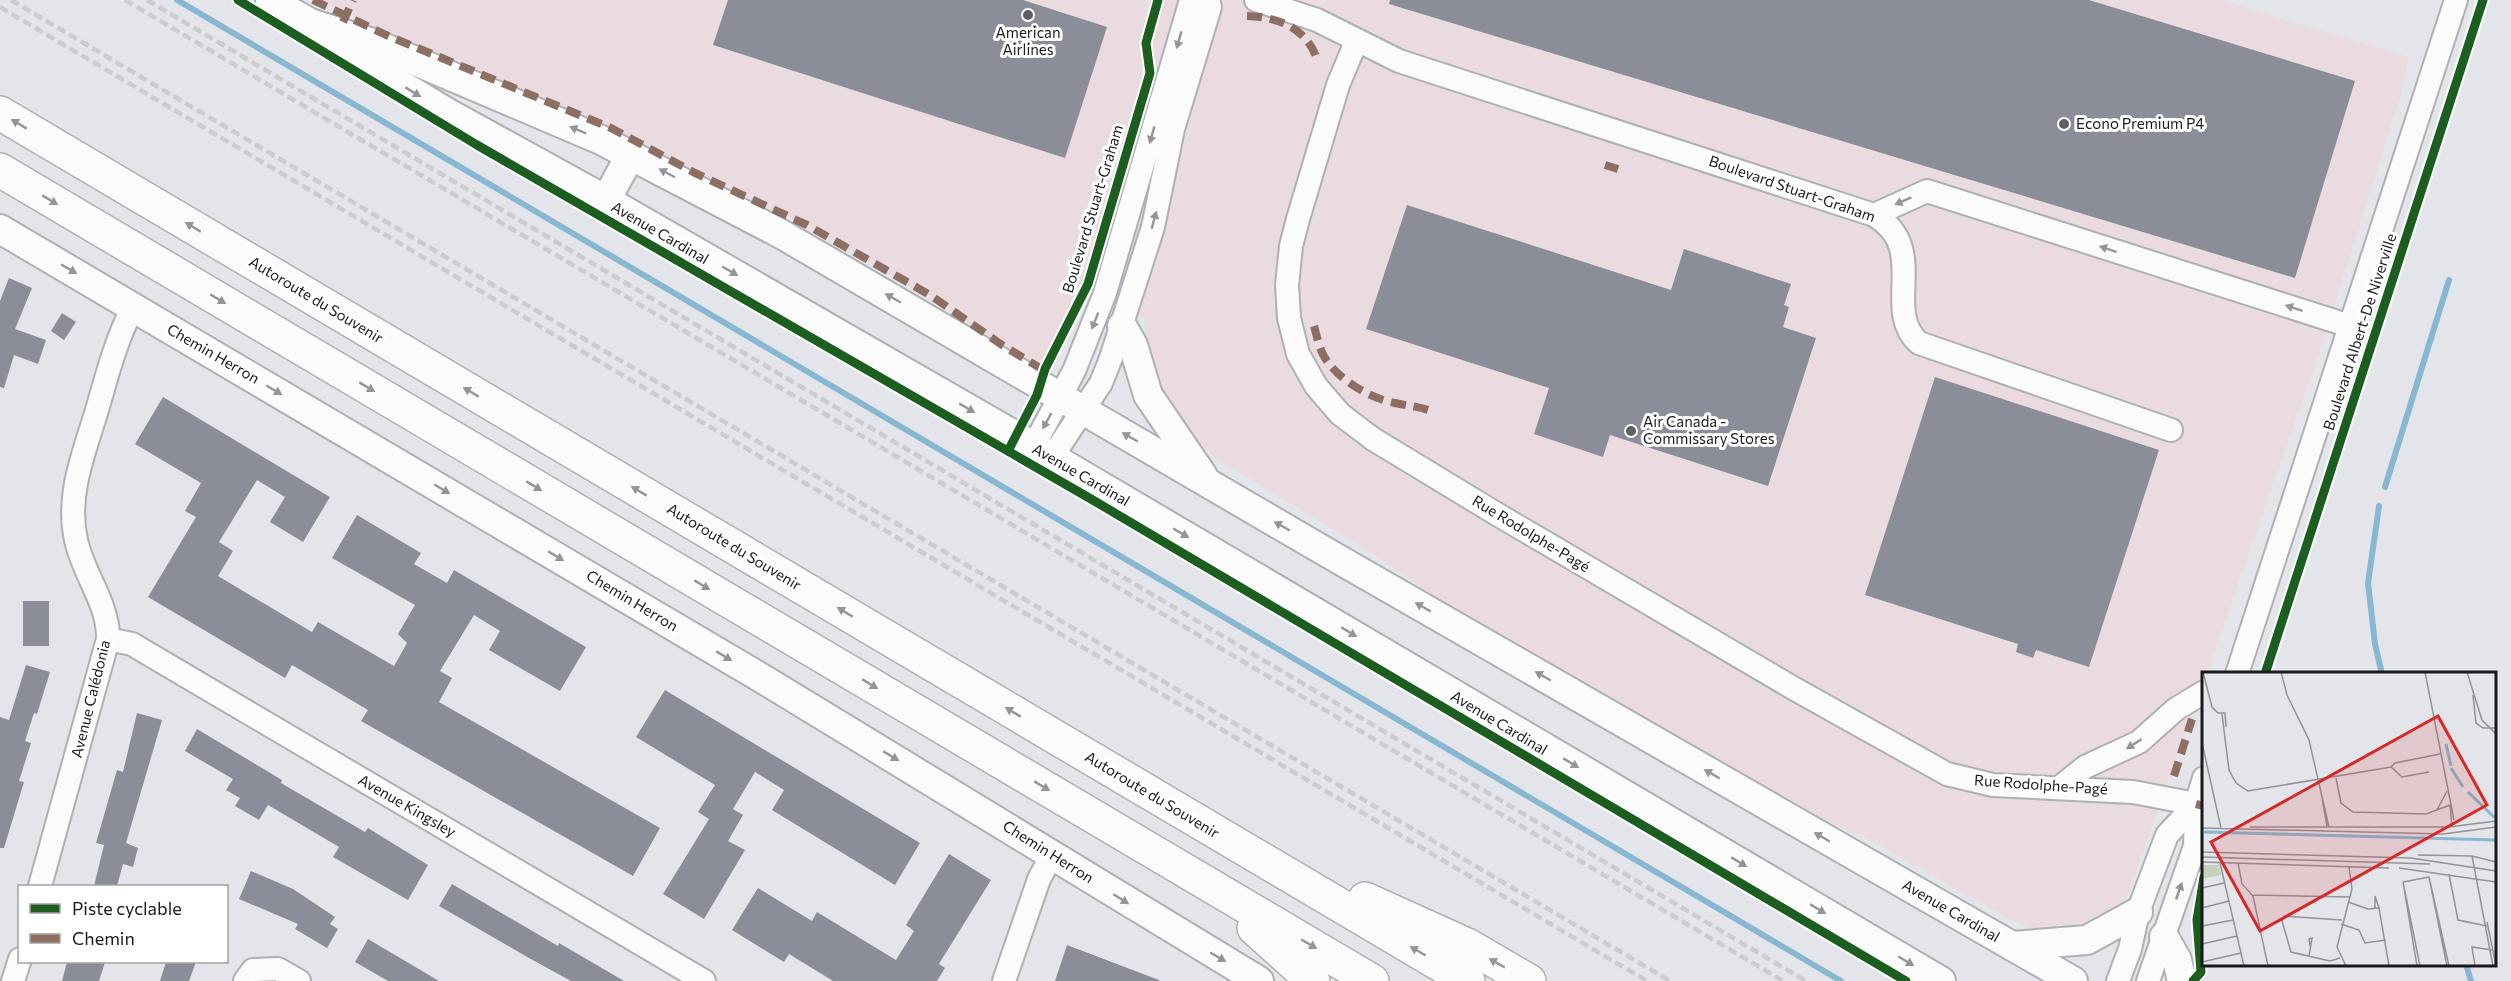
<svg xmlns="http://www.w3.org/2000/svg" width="2511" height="981" font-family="Commissioner,sans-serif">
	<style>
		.industrial { fill: #e9dbdf }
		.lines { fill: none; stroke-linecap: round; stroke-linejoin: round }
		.stream { stroke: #88b8d1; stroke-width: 6 }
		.building { fill: #8b8e99 }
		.minor-casing { stroke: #afb0b4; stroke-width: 26 }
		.major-casing { stroke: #afb0b4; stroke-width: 32 }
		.highway-casing { stroke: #afb0b4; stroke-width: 36 }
		.minor { stroke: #fbfbfc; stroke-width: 22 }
		.major { stroke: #fbfbfc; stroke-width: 28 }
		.highway { stroke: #fbfbfc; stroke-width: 33 }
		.rail { stroke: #ccccce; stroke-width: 4.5; stroke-dasharray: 9 4.5; stroke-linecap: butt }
		.quiet { stroke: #8d6e63; stroke-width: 8; stroke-dasharray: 15 8; stroke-linecap: butt }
		.cycleway-casing { stroke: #fff; stroke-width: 13 }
		.cycleway { stroke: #1b5e20; stroke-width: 9 }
		.oneway { fill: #959597 }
		.poi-dot { fill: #5f6064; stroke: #fff; stroke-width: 2 }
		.labels { text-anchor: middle; stroke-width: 6; stroke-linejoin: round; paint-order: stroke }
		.poi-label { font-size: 15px; fill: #18191c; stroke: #fff; text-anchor: start }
		.street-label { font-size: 15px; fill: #18191c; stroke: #fff }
		.inset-river { fill: none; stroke: #88b8d1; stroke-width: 3 }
		.inset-road { fill: none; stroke: #929398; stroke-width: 1.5 }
		.view { fill: #d62828; fill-opacity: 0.15; stroke: #d62828; stroke-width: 3 }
		.inset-edge { fill: none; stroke: #18191c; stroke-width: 3 }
	</style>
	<rect width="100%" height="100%" fill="#e4e5ea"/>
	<path class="industrial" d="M321,0H2220L2409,57L2401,94L2322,344L2207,673L2204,674L2203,682L2126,899L2116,913L2101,926L2035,930L2009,919L1878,844L1758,789L1476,624L1361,546L1217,459L1194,439L1158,390L1146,340L1145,318L1081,293L1040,369L938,303L808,226L717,183L604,123L411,46Z"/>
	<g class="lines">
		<g class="stream">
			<path d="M177,0L1841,981"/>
			<path d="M2385,487L2449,280"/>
			<path d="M2379,506L2368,583L2375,644L2382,674"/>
			<path d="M2466,964L2471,981"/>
		</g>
	</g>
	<g class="building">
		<path d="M728,0H1023L1107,27L1065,158L713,45Z"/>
		<path d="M1390,0H2089L2355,81L2295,278L1389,4Z"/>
		<path d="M1407,205L1671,290L1684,249L1791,284L1784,305L1789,307L1783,327L1816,338L1768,486L1610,435L1603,457L1534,434L1549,388L1366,329Z"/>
		<path d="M9,278L32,288L15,329L46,340L38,364L14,355L4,388L0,387V301Z"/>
		<path d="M62,313L76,322L64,340L51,331Z"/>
		<path d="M1935,377L2159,450L2089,667L2036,650L2033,658L2016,652L2018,644L1865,595Z"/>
		<path d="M163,397L330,497L303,542L270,522L285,497L257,480L219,542L233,551L218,576L312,632L318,622L394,666L407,643L398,634L415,605L332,558L357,515L421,553L414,564L447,583L454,570L586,647L560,691L489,650L500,631L474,615L440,671L452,678L439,702L660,828L633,876L361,721L368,710L292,665L285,678L148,597L196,517L185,511L201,483L135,444Z"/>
		<rect x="23" y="601" width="26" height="45"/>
		<path d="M26,665L50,672L37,714L34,713L25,741L31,743L19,781L24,782L4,848H0V717L9,720Z"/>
		<path d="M665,690L920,843L895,885L772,810L784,790L755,772L733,809L743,815L728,841L745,850L704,919L663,894L709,819L698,812L715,785L636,737Z"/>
		<path d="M137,713L162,720L126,843L138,848L133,867L123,864L117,886H94L104,845L96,843L117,770L123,772Z"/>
		<path d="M197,729L282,780L281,783L365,832L368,828L428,865L408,900L333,857L339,847L268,805L259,820L235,806L240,798L226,790L233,779L185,751Z"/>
		<path d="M949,854L991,880L939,964L945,968L937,981H833L789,954L784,962L732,930L758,888L812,921L817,912L896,960L914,931L906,925Z"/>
		<path d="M251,871L293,889L335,917L330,924L338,929L327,948L295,929L298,924L239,899Z"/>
		<path d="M452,884L558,946L559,943L624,981H571L529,958L439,906Z"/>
		<path d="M368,939L439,981H388L355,962Z"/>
		<path d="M1067,945L1159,980V981H1055Z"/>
		<path d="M67,962H105L99,981H62Z"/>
		<path d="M166,962H196L189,981H160Z"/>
	</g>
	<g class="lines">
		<g class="minor-casing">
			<g id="minor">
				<path d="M1256,0L1317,20L1399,61L1874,215C1931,248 1881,310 1919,343L2171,430"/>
				<path d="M1356,42L1338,85L1298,219L1291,246L1287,285L1289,318L1298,354L1316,386L1340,414L1373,439L1495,513L1793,688L1947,774L1993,785L2133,792L2196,804"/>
				<path d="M1874,215L1927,191L2350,326"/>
				<path d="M1033,447L1074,371L1105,293L1191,0"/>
				<path d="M1052,457L1101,383L1111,358L1153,227L1173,129L1210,7L1208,0"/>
				<path d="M108,639L132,644L142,650L704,981"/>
				<path d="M2237,674L2456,0"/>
				<path d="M2059,788L2085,767L2139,742L2176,709L2204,692"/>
				<path d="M40,886L108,639C109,604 83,574 76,540C66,495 84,453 97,410C107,375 116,340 133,307"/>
				<path d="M13,981L20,959"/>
				<path d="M245,981L253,970L278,969L299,981"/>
				<path d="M1004,981L1039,879L1052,855"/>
				<path d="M2118,981L2130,949L2138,912L2167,835L2196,804"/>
				<path d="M2148,981L2195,846L2196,804L2204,778"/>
			</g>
		</g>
		<g class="major-casing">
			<g id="major">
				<path d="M270,0L310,23L363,62L448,113L606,200L1016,436L1941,981"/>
				<path d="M310,23L373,43L601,140L783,235L1326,552L2073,981"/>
				<path d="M606,200L631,154"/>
				<path d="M0,229L763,679L1259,981"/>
				<path d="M1122,326L1133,345L1148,395L1203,476"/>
				<path d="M2164,937L2177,960L2182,981"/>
				<path d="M2012,946L2087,940L2138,912"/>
			</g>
		</g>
		<g class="highway-casing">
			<g id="highway">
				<path d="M0,113L1468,981"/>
				<path d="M0,170L1372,981"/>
				<path d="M1365,899L1469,946L1529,981"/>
				<path d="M1254,928L1313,981"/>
			</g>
		</g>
		<use href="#minor" class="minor"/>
		<use href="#major" class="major"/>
		<use href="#highway" class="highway"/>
		<g class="rail">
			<path d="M11,0L1670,981"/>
			<path d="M125,0L1783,981"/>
			<path d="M147,0L1806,981"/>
			<path d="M0,7L1647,981"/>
		</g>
		<g class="quiet">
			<path d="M313,0L386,35L611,128L695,173L807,225L930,295L1002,345L1045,371"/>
			<path d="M1247,16C1280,17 1308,29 1318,62"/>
			<path d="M343,22L353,0"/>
			<path d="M1605,165L1618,169"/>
			<path d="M1314,326C1317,336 1319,349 1325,358C1339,380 1369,398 1395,403C1408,406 1418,406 1431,411"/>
			<path d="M2174,776L2192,719"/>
			<path d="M2196,804L2204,806"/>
		</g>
		<g class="cycleway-casing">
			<g id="cycleway">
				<path d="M238,0L477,145L1091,499L1906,981"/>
				<path d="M1008,451L1037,395L1045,369L1088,284L1150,73L1146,43L1158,0"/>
				<path d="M2265,674L2483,0"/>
				<path d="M2193,981L2201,972L2197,920L2204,877"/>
			</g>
		</g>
		<use href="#cycleway" class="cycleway"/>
	</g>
	<defs><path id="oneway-solid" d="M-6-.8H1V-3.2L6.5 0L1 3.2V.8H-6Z" transform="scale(1.5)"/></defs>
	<g class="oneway">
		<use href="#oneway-solid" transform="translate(1179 40) rotate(106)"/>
		<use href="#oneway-solid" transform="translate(413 92) rotate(31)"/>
		<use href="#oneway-solid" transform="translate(19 124) rotate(-149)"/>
		<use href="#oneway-solid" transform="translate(578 130) rotate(-157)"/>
		<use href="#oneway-solid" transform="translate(1152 135) rotate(106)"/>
		<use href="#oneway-solid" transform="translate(667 173) rotate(-152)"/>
		<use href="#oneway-solid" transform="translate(50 200) rotate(31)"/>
		<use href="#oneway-solid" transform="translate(1903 201) rotate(156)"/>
		<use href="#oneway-solid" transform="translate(1154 220) rotate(-75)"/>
		<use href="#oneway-solid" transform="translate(193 227) rotate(-149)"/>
		<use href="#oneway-solid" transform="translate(2108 249) rotate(-162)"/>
		<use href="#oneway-solid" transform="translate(69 269) rotate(30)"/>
		<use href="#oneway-solid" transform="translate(730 271) rotate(30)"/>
		<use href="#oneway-solid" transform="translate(893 298) rotate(-150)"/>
		<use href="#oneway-solid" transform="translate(218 299) rotate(31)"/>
		<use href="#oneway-solid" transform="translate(2294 308) rotate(-162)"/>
		<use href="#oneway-solid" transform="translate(1095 321) rotate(111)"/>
		<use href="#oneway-solid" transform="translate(367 387) rotate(31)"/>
		<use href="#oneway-solid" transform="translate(274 390) rotate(30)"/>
		<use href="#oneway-solid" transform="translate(471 392) rotate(-149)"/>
		<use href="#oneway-solid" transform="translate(967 408) rotate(30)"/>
		<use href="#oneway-solid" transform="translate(1047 421) rotate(119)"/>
		<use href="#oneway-solid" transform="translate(1130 437) rotate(-150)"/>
		<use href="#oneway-solid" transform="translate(534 486) rotate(31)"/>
		<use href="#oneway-solid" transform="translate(442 489) rotate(30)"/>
		<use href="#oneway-solid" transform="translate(639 491) rotate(-149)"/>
		<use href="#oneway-solid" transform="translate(1282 526) rotate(-150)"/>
		<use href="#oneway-solid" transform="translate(1181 533) rotate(30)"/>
		<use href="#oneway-solid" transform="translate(556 556) rotate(31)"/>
		<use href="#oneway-solid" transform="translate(702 585) rotate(31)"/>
		<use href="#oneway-solid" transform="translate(1423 607) rotate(-150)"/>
		<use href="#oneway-solid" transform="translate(845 612) rotate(-149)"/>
		<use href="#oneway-solid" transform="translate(1349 632) rotate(31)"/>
		<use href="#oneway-solid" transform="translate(724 656) rotate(31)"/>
		<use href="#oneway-solid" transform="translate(1543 676) rotate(-150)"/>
		<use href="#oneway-solid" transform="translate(870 684) rotate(31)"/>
		<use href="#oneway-solid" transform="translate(1013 712) rotate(-149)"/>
		<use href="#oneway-solid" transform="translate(2134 744) rotate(148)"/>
		<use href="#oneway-solid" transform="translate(891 756) rotate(31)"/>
		<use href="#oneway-solid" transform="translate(1571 763) rotate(31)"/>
		<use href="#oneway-solid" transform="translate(1712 774) rotate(-150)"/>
		<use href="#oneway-solid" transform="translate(1042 786) rotate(31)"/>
		<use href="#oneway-solid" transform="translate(1822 837) rotate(-150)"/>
		<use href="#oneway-solid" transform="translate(1739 862) rotate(31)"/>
		<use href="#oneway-solid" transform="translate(2179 891) rotate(-71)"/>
		<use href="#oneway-solid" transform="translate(1121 899) rotate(32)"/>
		<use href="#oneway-solid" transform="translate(1818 909) rotate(31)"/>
		<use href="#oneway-solid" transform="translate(1309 944) rotate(30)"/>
		<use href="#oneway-solid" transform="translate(1418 951) rotate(-150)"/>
		<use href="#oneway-solid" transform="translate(1218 957) rotate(30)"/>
		<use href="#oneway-solid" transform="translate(1906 961) rotate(30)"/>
		<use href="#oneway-solid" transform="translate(1497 963) rotate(-150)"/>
	</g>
	<g class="poi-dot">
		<circle cx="1028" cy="15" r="6"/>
		<circle cx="2064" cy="124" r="6"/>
		<circle cx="1631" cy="431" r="6"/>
	</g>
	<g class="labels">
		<g class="poi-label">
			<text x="1028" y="38" text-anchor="middle">American<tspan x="1028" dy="17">Airlines</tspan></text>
			<text x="2076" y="129">Econo Premium P4</text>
			<text x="1643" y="427">Air Canada -<tspan x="1643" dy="17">Commissary Stores</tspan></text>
		</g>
		<g class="street-label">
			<text transform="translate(1792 189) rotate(19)" y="5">Boulevard Stuart-Graham</text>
			<text transform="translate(1093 209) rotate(-73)" y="5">Boulevard Stuart-Graham</text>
			<text transform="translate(660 233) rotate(30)" y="5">Avenue Cardinal</text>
			<text transform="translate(316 300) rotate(31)" y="5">Autoroute du Souvenir</text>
			<text transform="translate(2360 332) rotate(-72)" y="5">Boulevard Albert-De Niverville</text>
			<text transform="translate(213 354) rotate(30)" y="5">Chemin Herron</text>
			<text transform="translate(1081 475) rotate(30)" y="5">Avenue Cardinal</text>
			<text transform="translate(1531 534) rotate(31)" y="5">Rue Rodolphe-Pagé</text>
			<text transform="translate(734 547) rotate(31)" y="5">Autoroute du Souvenir</text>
			<text transform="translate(632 601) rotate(31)" y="5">Chemin Herron</text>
			<text transform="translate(91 699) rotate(-76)" y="5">Avenue Calédonia</text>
			<text transform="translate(1499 723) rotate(31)" y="5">Avenue Cardinal</text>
			<text transform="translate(2041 785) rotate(4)" y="5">Rue Rodolphe-Pagé</text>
			<text transform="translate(1152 795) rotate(31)" y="5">Autoroute du Souvenir</text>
			<text transform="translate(407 806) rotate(30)" y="5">Avenue Kingsley</text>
			<text transform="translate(1048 852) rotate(32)" y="5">Chemin Herron</text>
			<text transform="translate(1951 911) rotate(30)" y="5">Avenue Cardinal</text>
		</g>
	</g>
	<g transform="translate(2202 672)">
		<rect width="294" height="294" fill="#e4e5ea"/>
		<path d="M0,193H17L19,203L0,207Z" fill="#c7d0b8"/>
		<path class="inset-river" d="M244,72L249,94M249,96L261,115M266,120L293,146M2,160L294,168"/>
		<path class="inset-road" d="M1,0L10,35L16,41H23L24,55M79,0L85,23L107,68L127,155M223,0L252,148M265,0L280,48L294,62M271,23L274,51L281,56H294M20,42L27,98L34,111L46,119L189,95L200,105L227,100M0,71L19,156M189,95L193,91L238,82M134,106L139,131L151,140L224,142L248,133M120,126L125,154M248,133L250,155M235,138L245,119M48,155H247L294,149M0,156L241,162L294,155M0,180L209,186L294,199M216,183L270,184M270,184L291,294M270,184L294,190M0,185L228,192M0,190L187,196M18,191L42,294M36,191L40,212L51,224L66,294M197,196L294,210M247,202L256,248L285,254M227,205L247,294M227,205L245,294M201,210L215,294M201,210L218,294M201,210L227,205M0,216L22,211M50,223L148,225M146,230L166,237L177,236L187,294M0,236L27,229M173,237V224L177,236M285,250L294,293M139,252L157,258L163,271L184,268M0,254L31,248M0,272L35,264M107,284L110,266L107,267L108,274M138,286L128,289L89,280L80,249L82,244L140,248M0,290L39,281M144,294L135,275L150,217L147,195M273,294L270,275L290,278"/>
		<path class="view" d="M236,44L285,133L58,259L9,170Z"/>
		<rect width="294" height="294" class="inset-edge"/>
	</g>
	<rect x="18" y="885" width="210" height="78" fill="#ffffff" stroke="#a3a3a4" stroke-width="1.5"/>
	<rect x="30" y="904" width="30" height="9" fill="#1b5e20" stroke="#a3a3a4" stroke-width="1.5"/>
	<text x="72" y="915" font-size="18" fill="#18191c">Piste cyclable</text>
	<rect x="30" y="934" width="30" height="9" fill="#8d6e63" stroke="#a3a3a4" stroke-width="1.5"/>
	<text x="72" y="945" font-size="18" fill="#18191c">Chemin</text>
</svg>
